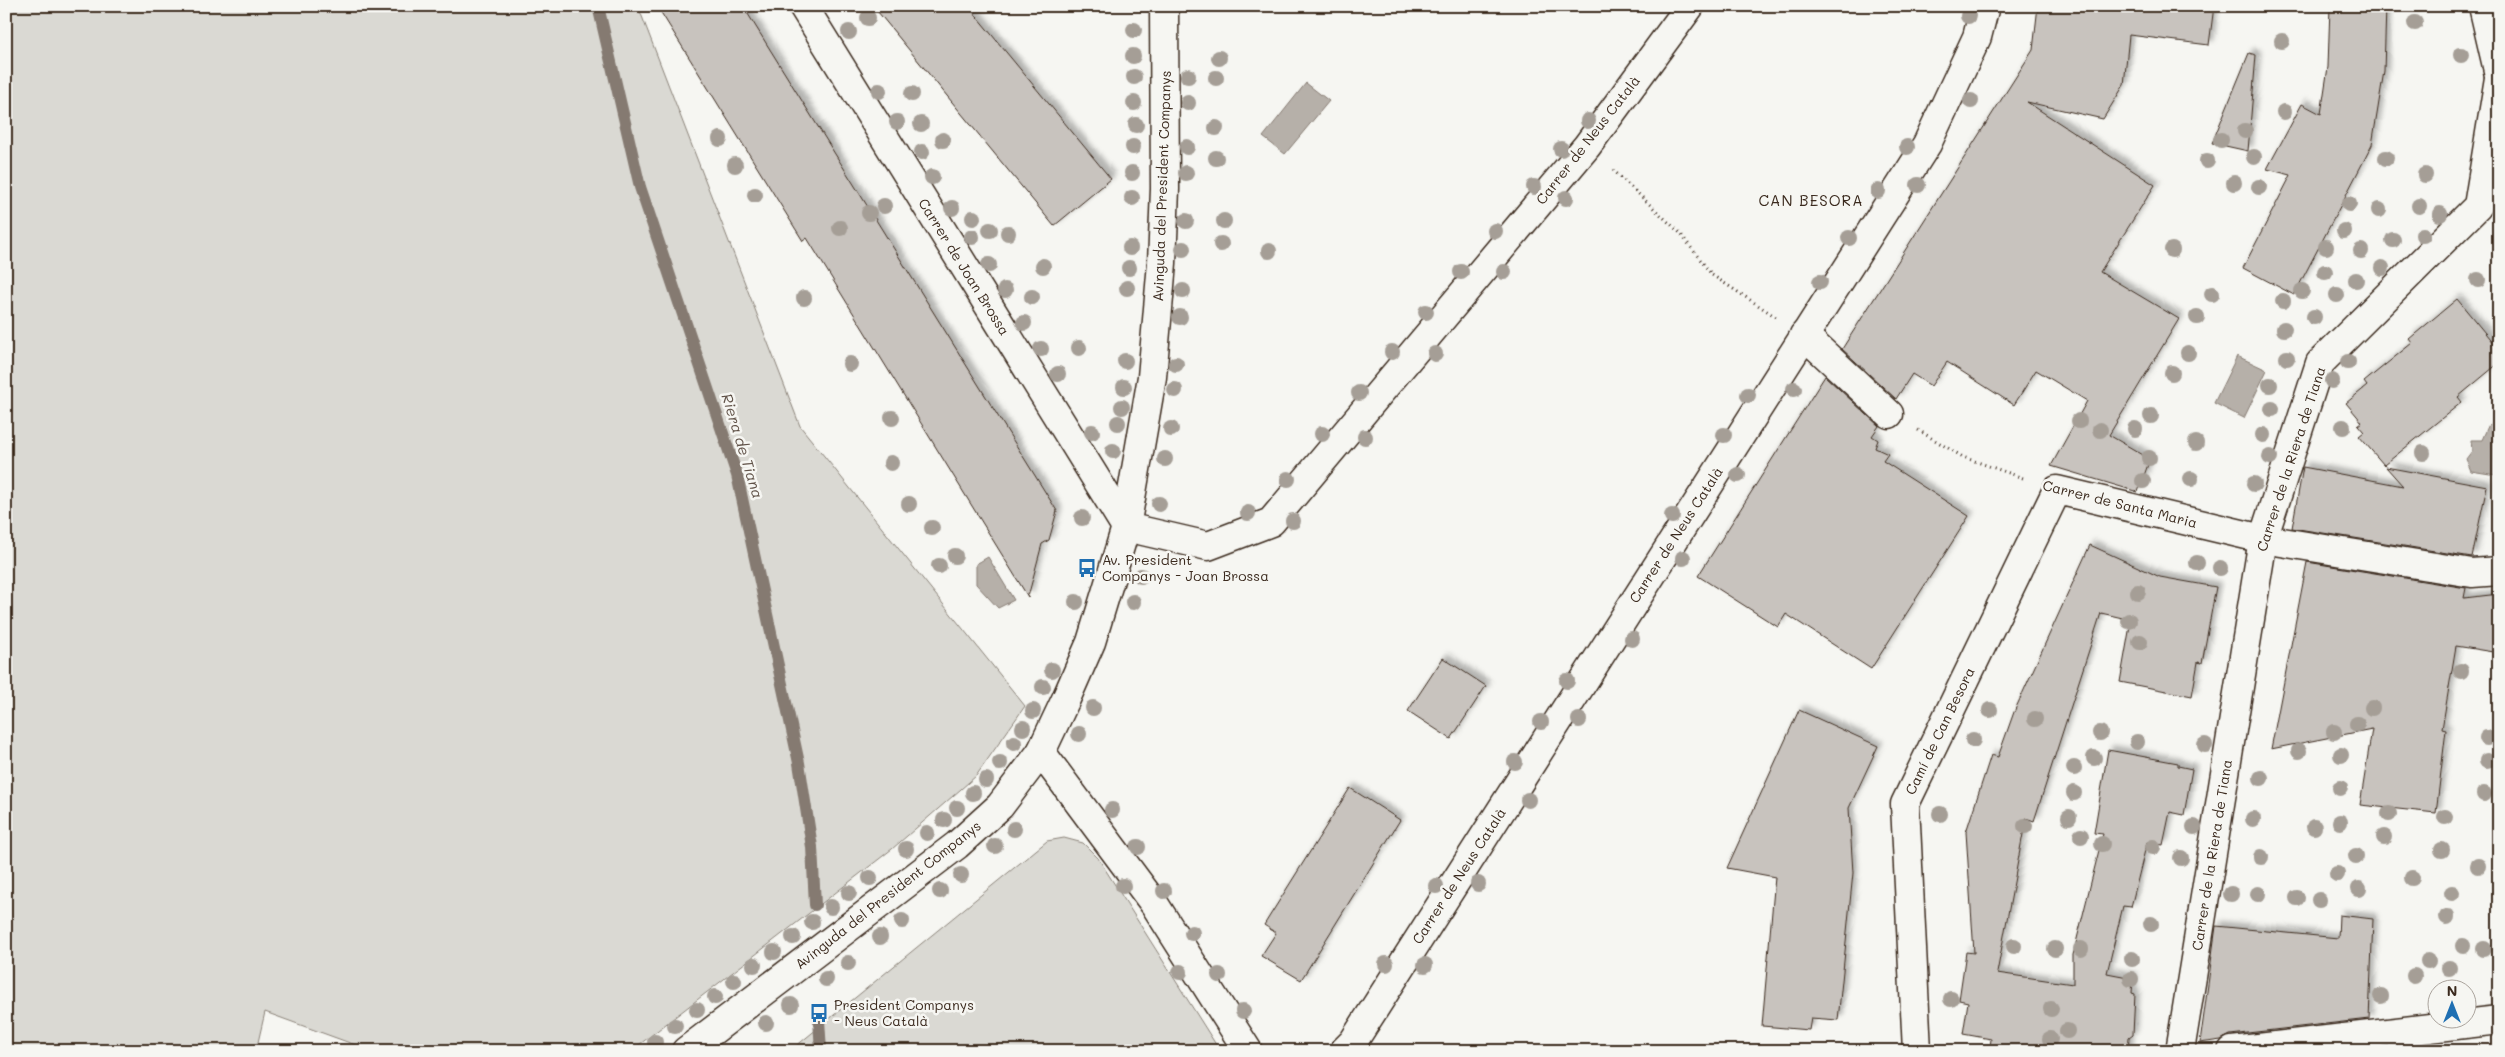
<svg xmlns="http://www.w3.org/2000/svg" width="2505" height="1057" font-family="Mali,sans-serif">
	<style>
		.green { fill: #dad9d3; stroke: #8a8278 }
		.water { fill: #b6b0a9; stroke: #857a71 }
		.lines { fill: none; stroke-linecap: round; stroke-linejoin: round }
		.stream { stroke: #857a71; stroke-width: 12 }
		.building { fill: #c8c3be; stroke: #3b2a1e; filter: url(#shadow) }
		.minor-casing { stroke: #3b2a1e; stroke-width: 31 }
		.path { stroke: #3b2a1e; stroke-width: 3; stroke-dasharray: 1 4; stroke-linecap: butt }
		.minor { stroke: #f6f6f2; stroke-width: 28 }
		.tree { fill: #a59e96 }
		.labels { text-anchor: middle; stroke-width: 5; stroke-linejoin: round; paint-order: stroke }
		.street-label { font-size: 14px; fill: #3b2a1e; stroke: #f6f6f2 }
		.poi-label { font-size: 14px; fill: #3b2a1e; stroke: #f6f6f2; text-anchor: start }
		.neighbourhood-label { font-size: 15px; letter-spacing: 1px; fill: #3b2a1e; stroke: #f6f6f2 }
		.water-label { font-size: 15px; font-style: italic; fill: #605248; stroke: #f6f6f2 }
	</style>
	<defs>
		<filter id="shadow"><feDropShadow dx="4.5" dy="-4.5" stdDeviation="2.5" flood-color="#0004"/></filter>
	</defs>
	<rect width="100%" height="100%" fill="#f6f6f2"/>
	<filter id="ink" filterUnits="userSpaceOnUse"><feTurbulence type="fractalNoise" baseFrequency=".02" numOctaves="2"/><feDisplacementMap in="SourceGraphic" scale="10" xChannelSelector="R" yChannelSelector="G"/><feConvolveMatrix kernelMatrix="1 2 1 2 8 2 1 2 1" color-interpolation-filters="sRGB"/></filter>
	<g filter="url(#ink)">
		<g class="green">
			<path d="M6,6H638L800,426L1025,706L976,776L892,849L631,1051H372L265,1012L256,1051H6Z"/>
			<path d="M1064,838L1083,843L1098,858L1220,1051H790L1047,841Z"/>
		</g>
		<g class="water">
			<path d="M1306,83L1329,101L1285,154L1263,137Z"/>
			<path d="M2237,356L2267,370L2244,418L2214,403Z"/>
			<path d="M2489,424L2499,426V439L2494,442L2496,475L2471,471L2466,459L2472,451L2471,440H2482Z"/>
			<path d="M988,557L1014,600L998,608L976,584V564Z"/>
		</g>
		<g class="lines">
			<g class="stream">
				<path d="M598,6L640,187L737,475L799,763L812,847L815,905"/>
				<path d="M819,1020L821,1051"/>
			</g>
		</g>
		<g class="building">
			<path d="M657,6H743L1057,511L1049,540L1042,544L1028,597L807,238L803,241Z"/>
			<path d="M873,6H968L1111,179L1054,226Z"/>
			<path d="M2038,6H2214L2209,45L2129,35L2124,85L2103,119L2027,102L2155,185L2100,272L2179,319L2109,435L2150,459L2138,492L2051,466L2087,401L2036,370L2014,405L1947,362L1931,386L1912,374L1896,399L1842,349L2033,50Z"/>
			<path d="M2330,6H2386L2384,71L2372,145L2294,295L2243,268L2291,175L2267,169L2302,104L2321,114L2328,67Z"/>
			<path d="M2249,53L2256,55L2248,151L2212,143Z"/>
			<path d="M2457,299L2499,350V363L2458,397L2462,402L2384,465L2359,436L2364,432L2358,425L2362,422L2346,403L2367,386L2364,382L2412,343L2409,339Z"/>
			<path d="M1825,376L1879,426L1872,436L1878,440L1875,448L1888,454L1883,461L1969,516L1871,669L1786,614L1778,627L1698,576Z"/>
			<path d="M2303,467L2403,486L2386,467L2487,486L2472,557L2292,528Z"/>
			<path d="M2090,545L2160,577L2216,587L2202,663L2198,662L2192,696L2120,682L2131,620L2101,613L2034,821L2026,818L1997,973L2073,984V955L2103,834L2094,833L2108,750L2178,763V766L2192,769L2184,815L2170,812L2163,845L2147,842L2131,907L2123,906L2107,973L2133,978L2132,993L2135,994L2133,1034L2129,1037L2128,1051H2015L1990,1047L1991,1039L1963,1034L1968,1002L1959,1000L1966,952L1974,953L1966,832L1991,755L1998,757L2014,712Z"/>
			<path d="M2307,562L2466,588L2464,598L2499,594V653L2456,646L2442,729L2446,730L2436,813L2360,805L2372,729L2271,749Z"/>
			<path d="M1443,658L1486,686L1451,739L1408,711Z"/>
			<path d="M1799,710L1878,746L1849,808L1853,873L1838,1020L1811,1018L1809,1030L1762,1026L1775,877L1727,868Z"/>
			<path d="M1350,788L1400,820L1301,980L1261,956L1276,933L1264,925Z"/>
			<path d="M2339,915L2373,919L2369,1019L2230,1035L2221,1040L2200,1043L2216,926L2338,938Z"/>
		</g>
		<g class="lines">
			<g class="minor-casing">
				<g id="minor">
					<path d="M803,6L1126,527L1208,546L1271,522L1587,146L1690,6"/>
					<path d="M2483,6L2499,75"/>
					<path d="M1804,335L1889,414"/>
					<path d="M1041,752L1155,905L1248,1051"/>
					<path d="M686,1051L957,845L1000,806L1041,752L1066,699L1091,642L1126,527L1152,377L1162,263L1165,189L1164,6"/>
					<path d="M1344,1051L1353,1042L1927,144L1977,37L1985,6"/>
					<path d="M1917,1051L1905,804L2057,490L2263,539L2472,573L2499,571"/>
					<path d="M2180,1051L2263,539L2320,363L2478,206L2499,78"/>
					<path d="M2232,1051L2499,1020"/>
				</g>
			</g>
			<g class="path">
				<path d="M1613,170L1680,233L1712,275L1776,317"/>
				<path d="M1918,430L1963,457L2023,478"/>
			</g>
			<use href="#minor" class="minor"/>
		</g>
		<g class="tree">
			<circle cx="1968" cy="16" r="8"/>
			<circle cx="868" cy="18" r="8"/>
			<circle cx="2415" cy="23" r="8"/>
			<circle cx="1134" cy="30" r="8"/>
			<circle cx="849" cy="32" r="8"/>
			<circle cx="2282" cy="41" r="8"/>
			<circle cx="2461" cy="55" r="8"/>
			<circle cx="1133" cy="56" r="8"/>
			<circle cx="1219" cy="58" r="8"/>
			<circle cx="1188" cy="76" r="8"/>
			<circle cx="1134" cy="77" r="8"/>
			<circle cx="1216" cy="78" r="8"/>
			<circle cx="879" cy="91" r="8"/>
			<circle cx="912" cy="94" r="8"/>
			<circle cx="1971" cy="101" r="8"/>
			<circle cx="1134" cy="103" r="8"/>
			<circle cx="1188" cy="103" r="8"/>
			<circle cx="2284" cy="112" r="8"/>
			<circle cx="1588" cy="121" r="8"/>
			<circle cx="897" cy="122" r="8"/>
			<circle cx="921" cy="124" r="8"/>
			<circle cx="1136" cy="125" r="8"/>
			<circle cx="1216" cy="128" r="8"/>
			<circle cx="2245" cy="131" r="8"/>
			<circle cx="720" cy="139" r="8"/>
			<circle cx="943" cy="140" r="8"/>
			<circle cx="2221" cy="140" r="8"/>
			<circle cx="1133" cy="147" r="8"/>
			<circle cx="1187" cy="147" r="8"/>
			<circle cx="1907" cy="147" r="8"/>
			<circle cx="1561" cy="149" r="8"/>
			<circle cx="922" cy="152" r="8"/>
			<circle cx="2254" cy="157" r="8"/>
			<circle cx="1216" cy="158" r="8"/>
			<circle cx="2386" cy="158" r="8"/>
			<circle cx="2207" cy="161" r="8"/>
			<circle cx="735" cy="165" r="8"/>
			<circle cx="1132" cy="173" r="8"/>
			<circle cx="1186" cy="173" r="8"/>
			<circle cx="2425" cy="175" r="8"/>
			<circle cx="932" cy="177" r="8"/>
			<circle cx="2234" cy="183" r="8"/>
			<circle cx="1918" cy="185" r="8"/>
			<circle cx="1534" cy="187" r="8"/>
			<circle cx="2259" cy="187" r="8"/>
			<circle cx="1878" cy="191" r="8"/>
			<circle cx="755" cy="195" r="8"/>
			<circle cx="1132" cy="198" r="8"/>
			<circle cx="1566" cy="198" r="8"/>
			<circle cx="2349" cy="204" r="8"/>
			<circle cx="884" cy="206" r="8"/>
			<circle cx="2419" cy="206" r="8"/>
			<circle cx="952" cy="208" r="8"/>
			<circle cx="2379" cy="210" r="8"/>
			<circle cx="869" cy="213" r="8"/>
			<circle cx="2440" cy="214" r="8"/>
			<circle cx="973" cy="218" r="8"/>
			<circle cx="1186" cy="221" r="8"/>
			<circle cx="1224" cy="221" r="8"/>
			<circle cx="840" cy="228" r="8"/>
			<circle cx="990" cy="230" r="8"/>
			<circle cx="1495" cy="231" r="8"/>
			<circle cx="2344" cy="231" r="8"/>
			<circle cx="1008" cy="233" r="8"/>
			<circle cx="2423" cy="235" r="8"/>
			<circle cx="972" cy="237" r="8"/>
			<circle cx="1849" cy="238" r="8"/>
			<circle cx="2393" cy="240" r="8"/>
			<circle cx="1221" cy="244" r="8"/>
			<circle cx="2326" cy="247" r="8"/>
			<circle cx="1130" cy="248" r="8"/>
			<circle cx="1183" cy="249" r="8"/>
			<circle cx="2172" cy="250" r="8"/>
			<circle cx="1269" cy="251" r="8"/>
			<circle cx="2361" cy="251" r="8"/>
			<circle cx="989" cy="265" r="8"/>
			<circle cx="1043" cy="266" r="8"/>
			<circle cx="1129" cy="268" r="8"/>
			<circle cx="2382" cy="268" r="8"/>
			<circle cx="1461" cy="272" r="8"/>
			<circle cx="1504" cy="272" r="8"/>
			<circle cx="2325" cy="272" r="8"/>
			<circle cx="2356" cy="280" r="8"/>
			<circle cx="2478" cy="280" r="8"/>
			<circle cx="1820" cy="282" r="8"/>
			<circle cx="1127" cy="288" r="8"/>
			<circle cx="1005" cy="290" r="8"/>
			<circle cx="1183" cy="291" r="8"/>
			<circle cx="2302" cy="291" r="8"/>
			<circle cx="2212" cy="294" r="8"/>
			<circle cx="2337" cy="295" r="8"/>
			<circle cx="1032" cy="297" r="8"/>
			<circle cx="804" cy="298" r="8"/>
			<circle cx="2283" cy="301" r="8"/>
			<circle cx="1426" cy="312" r="8"/>
			<circle cx="1180" cy="317" r="8"/>
			<circle cx="2197" cy="317" r="8"/>
			<circle cx="2314" cy="317" r="8"/>
			<circle cx="1024" cy="323" r="8"/>
			<circle cx="2284" cy="329" r="8"/>
			<circle cx="1079" cy="348" r="8"/>
			<circle cx="1041" cy="349" r="8"/>
			<circle cx="1392" cy="352" r="8"/>
			<circle cx="2188" cy="353" r="8"/>
			<circle cx="1435" cy="354" r="8"/>
			<circle cx="2287" cy="358" r="8"/>
			<circle cx="1125" cy="361" r="8"/>
			<circle cx="2348" cy="362" r="8"/>
			<circle cx="850" cy="364" r="8"/>
			<circle cx="1176" cy="364" r="8"/>
			<circle cx="2172" cy="373" r="8"/>
			<circle cx="1058" cy="374" r="8"/>
			<circle cx="2332" cy="381" r="8"/>
			<circle cx="2270" cy="385" r="8"/>
			<circle cx="1124" cy="387" r="8"/>
			<circle cx="1794" cy="389" r="8"/>
			<circle cx="1175" cy="390" r="8"/>
			<circle cx="1359" cy="393" r="8"/>
			<circle cx="1748" cy="395" r="8"/>
			<circle cx="1122" cy="407" r="8"/>
			<circle cx="2272" cy="409" r="8"/>
			<circle cx="2151" cy="416" r="8"/>
			<circle cx="892" cy="418" r="8"/>
			<circle cx="2079" cy="421" r="8"/>
			<circle cx="1118" cy="423" r="8"/>
			<circle cx="2343" cy="427" r="8"/>
			<circle cx="1171" cy="429" r="8"/>
			<circle cx="2135" cy="429" r="8"/>
			<circle cx="2100" cy="430" r="8"/>
			<circle cx="1092" cy="432" r="8"/>
			<circle cx="1322" cy="434" r="8"/>
			<circle cx="1724" cy="435" r="8"/>
			<circle cx="2263" cy="435" r="8"/>
			<circle cx="1365" cy="437" r="8"/>
			<circle cx="2196" cy="443" r="8"/>
			<circle cx="1113" cy="451" r="8"/>
			<circle cx="2423" cy="453" r="8"/>
			<circle cx="2270" cy="457" r="8"/>
			<circle cx="2149" cy="458" r="8"/>
			<circle cx="1165" cy="459" r="8"/>
			<circle cx="891" cy="463" r="8"/>
			<circle cx="1738" cy="475" r="8"/>
			<circle cx="1288" cy="479" r="8"/>
			<circle cx="2191" cy="479" r="8"/>
			<circle cx="2143" cy="481" r="8"/>
			<circle cx="2254" cy="484" r="8"/>
			<circle cx="909" cy="504" r="8"/>
			<circle cx="1159" cy="504" r="8"/>
			<circle cx="1248" cy="513" r="8"/>
			<circle cx="1672" cy="516" r="8"/>
			<circle cx="1082" cy="518" r="8"/>
			<circle cx="1293" cy="521" r="8"/>
			<circle cx="932" cy="528" r="8"/>
			<circle cx="955" cy="556" r="8"/>
			<circle cx="1683" cy="558" r="8"/>
			<circle cx="2197" cy="563" r="8"/>
			<circle cx="939" cy="566" r="8"/>
			<circle cx="2220" cy="568" r="8"/>
			<circle cx="1141" cy="576" r="8"/>
			<circle cx="2138" cy="592" r="8"/>
			<circle cx="1076" cy="602" r="8"/>
			<circle cx="1133" cy="602" r="8"/>
			<circle cx="2129" cy="621" r="8"/>
			<circle cx="1632" cy="639" r="8"/>
			<circle cx="2140" cy="642" r="8"/>
			<circle cx="1052" cy="670" r="8"/>
			<circle cx="2461" cy="671" r="8"/>
			<circle cx="1567" cy="681" r="8"/>
			<circle cx="1043" cy="687" r="8"/>
			<circle cx="1093" cy="708" r="8"/>
			<circle cx="2372" cy="708" r="8"/>
			<circle cx="1990" cy="710" r="8"/>
			<circle cx="1033" cy="711" r="8"/>
			<circle cx="2035" cy="719" r="8"/>
			<circle cx="1579" cy="720" r="8"/>
			<circle cx="1541" cy="722" r="8"/>
			<circle cx="2357" cy="724" r="8"/>
			<circle cx="1023" cy="728" r="8"/>
			<circle cx="2334" cy="732" r="8"/>
			<circle cx="2100" cy="733" r="8"/>
			<circle cx="1079" cy="734" r="8"/>
			<circle cx="2487" cy="738" r="8"/>
			<circle cx="1973" cy="740" r="8"/>
			<circle cx="2137" cy="742" r="8"/>
			<circle cx="1014" cy="743" r="8"/>
			<circle cx="2205" cy="745" r="8"/>
			<circle cx="2299" cy="751" r="8"/>
			<circle cx="2341" cy="755" r="8"/>
			<circle cx="2094" cy="758" r="8"/>
			<circle cx="2487" cy="761" r="8"/>
			<circle cx="1515" cy="762" r="8"/>
			<circle cx="1000" cy="763" r="8"/>
			<circle cx="2074" cy="768" r="8"/>
			<circle cx="2261" cy="778" r="8"/>
			<circle cx="986" cy="780" r="8"/>
			<circle cx="2340" cy="788" r="8"/>
			<circle cx="973" cy="793" r="8"/>
			<circle cx="2074" cy="793" r="8"/>
			<circle cx="2484" cy="794" r="8"/>
			<circle cx="1528" cy="800" r="8"/>
			<circle cx="957" cy="808" r="8"/>
			<circle cx="1112" cy="810" r="8"/>
			<circle cx="1940" cy="814" r="8"/>
			<circle cx="2389" cy="814" r="8"/>
			<circle cx="2069" cy="817" r="8"/>
			<circle cx="2445" cy="817" r="8"/>
			<circle cx="2253" cy="819" r="8"/>
			<circle cx="944" cy="820" r="8"/>
			<circle cx="2340" cy="822" r="8"/>
			<circle cx="2025" cy="826" r="8"/>
			<circle cx="2194" cy="827" r="8"/>
			<circle cx="2314" cy="827" r="8"/>
			<circle cx="1014" cy="829" r="8"/>
			<circle cx="927" cy="833" r="8"/>
			<circle cx="2081" cy="836" r="8"/>
			<circle cx="2384" cy="837" r="8"/>
			<circle cx="2102" cy="844" r="8"/>
			<circle cx="995" cy="846" r="8"/>
			<circle cx="1138" cy="847" r="8"/>
			<circle cx="2153" cy="847" r="8"/>
			<circle cx="906" cy="849" r="8"/>
			<circle cx="2442" cy="850" r="8"/>
			<circle cx="2356" cy="856" r="8"/>
			<circle cx="2261" cy="857" r="8"/>
			<circle cx="2181" cy="858" r="8"/>
			<circle cx="2478" cy="866" r="8"/>
			<circle cx="2337" cy="874" r="8"/>
			<circle cx="961" cy="875" r="8"/>
			<circle cx="870" cy="878" r="8"/>
			<circle cx="2412" cy="878" r="8"/>
			<circle cx="1478" cy="884" r="8"/>
			<circle cx="1123" cy="886" r="8"/>
			<circle cx="1436" cy="886" r="8"/>
			<circle cx="2359" cy="889" r="8"/>
			<circle cx="940" cy="891" r="8"/>
			<circle cx="1164" cy="891" r="8"/>
			<circle cx="849" cy="893" r="8"/>
			<circle cx="2452" cy="893" r="8"/>
			<circle cx="2231" cy="894" r="8"/>
			<circle cx="2258" cy="894" r="8"/>
			<circle cx="2297" cy="898" r="8"/>
			<circle cx="2319" cy="900" r="8"/>
			<circle cx="831" cy="907" r="8"/>
			<circle cx="2447" cy="917" r="8"/>
			<circle cx="902" cy="921" r="8"/>
			<circle cx="812" cy="922" r="8"/>
			<circle cx="2151" cy="924" r="8"/>
			<circle cx="1192" cy="933" r="8"/>
			<circle cx="793" cy="937" r="8"/>
			<circle cx="880" cy="937" r="8"/>
			<circle cx="2014" cy="946" r="8"/>
			<circle cx="2463" cy="946" r="8"/>
			<circle cx="2055" cy="949" r="8"/>
			<circle cx="2081" cy="949" r="8"/>
			<circle cx="2484" cy="949" r="8"/>
			<circle cx="774" cy="952" r="8"/>
			<circle cx="2132" cy="959" r="8"/>
			<circle cx="2428" cy="961" r="8"/>
			<circle cx="848" cy="963" r="8"/>
			<circle cx="1386" cy="964" r="8"/>
			<circle cx="754" cy="965" r="8"/>
			<circle cx="1425" cy="965" r="8"/>
			<circle cx="2449" cy="968" r="8"/>
			<circle cx="1180" cy="972" r="8"/>
			<circle cx="1219" cy="975" r="8"/>
			<circle cx="2414" cy="976" r="8"/>
			<circle cx="826" cy="979" r="8"/>
			<circle cx="2131" cy="979" r="8"/>
			<circle cx="734" cy="981" r="8"/>
			<circle cx="2381" cy="996" r="8"/>
			<circle cx="715" cy="997" r="8"/>
			<circle cx="1951" cy="999" r="8"/>
			<circle cx="791" cy="1005" r="8"/>
			<circle cx="2051" cy="1009" r="8"/>
			<circle cx="697" cy="1010" r="8"/>
			<circle cx="1243" cy="1011" r="8"/>
			<circle cx="766" cy="1023" r="8"/>
			<circle cx="675" cy="1026" r="8"/>
			<circle cx="2067" cy="1031" r="8"/>
			<circle cx="2050" cy="1039" r="8"/>
			<circle cx="655" cy="1042" r="8"/>
		</g>
	</g>
	<defs>
		<g id="bus-bare" transform="scale(1.5)"><path d="M-5-6H5V4H4V6H2V4H-2V6H-4V4H-5ZM-3.5-4V0h7V-4ZM-3.5 1.2v1.5H-2V1.2ZM2 1.2v1.5H3.5V1.2Z" fill="#1f6fb2" stroke="#f6f6f2" stroke-width="2.5" paint-order="stroke"/></g>
	</defs>
	<g fill-rule="evenodd">
		<use href="#bus-bare" x="1087" y="568"/>
		<use href="#bus-bare" x="819" y="1013"/>
	</g>
	<g class="labels">
		<g class="street-label">
			<text transform="translate(1588 140) rotate(-52)" y="5">Carrer de Neus Català</text>
			<text transform="translate(1162 186) rotate(-88)" y="5">Avinguda del President Companys</text>
			<text transform="translate(964 267) rotate(58)" y="5">Carrer de Joan Brossa</text>
			<text transform="translate(2291 459) rotate(-72)" y="5">Carrer de la Riera de Tiana</text>
			<text transform="translate(2120 504) rotate(14)" y="5">Carrer de Santa Maria</text>
			<text transform="translate(1676 535) rotate(-57)" y="5">Carrer de Neus Català</text>
			<text transform="translate(1940 731) rotate(-64)" y="5">Camí de Can Besora</text>
			<text transform="translate(2212 855) rotate(-81)" y="5">Carrer de la Riera de Tiana</text>
			<text transform="translate(1459 876) rotate(-57)" y="5">Carrer de Neus Català</text>
			<text transform="translate(888 895) rotate(-38)" y="5">Avinguda del President Companys</text>
		</g>
		<g class="poi-label">
			<text x="1102" y="565">Av. President<tspan x="1102" dy="16">Companys - Joan Brossa</tspan></text>
			<text x="834" y="1010">President Companys<tspan x="834" dy="16">- Neus Català</tspan></text>
		</g>
		<g class="neighbourhood-label">
			<text x="1811" y="206">CAN BESORA</text>
		</g>
		<g class="water-label">
			<text transform="translate(742 446) rotate(73)" y="5">Riera de Tiana</text>
		</g>
	</g>
	<rect width="2505" height="1057" fill="none" stroke="#f6f6f2" stroke-width="25"/>
	<rect x="12" y="12" width="2480" height="1032" fill="none" stroke="#3b2a1e" stroke-width="2" filter="url(#ink)"/>
	<g transform="translate(2452 1004)"><circle r="24" fill="#f6f6f2" stroke="#aba49d"/>
	<path d="M0-4L9 19L0 12L-9 19Z" fill="#1f6fb2"/>
	<text y="-8" font-size="14" font-weight="bold" text-anchor="middle" fill="#3b2a1e">N</text>
	</g>
</svg>
